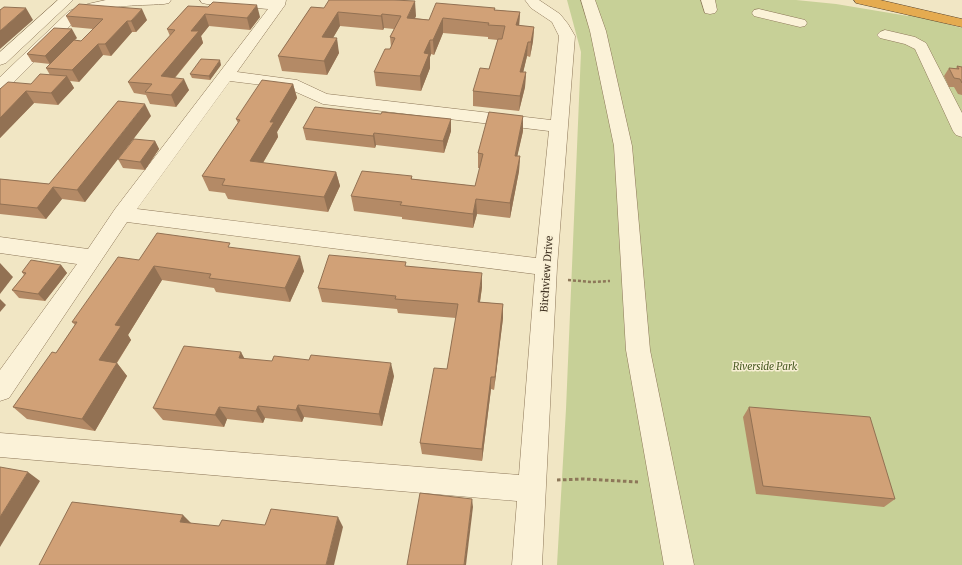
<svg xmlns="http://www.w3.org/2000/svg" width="962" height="565" font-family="Merriweather,serif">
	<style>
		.green { fill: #c7d097 }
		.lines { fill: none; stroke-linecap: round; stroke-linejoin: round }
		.minor-casing { stroke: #8d7759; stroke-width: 1 }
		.highway-casing { stroke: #5b452d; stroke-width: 1 }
		.path-far1 { stroke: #8d7759; stroke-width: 2.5; stroke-dasharray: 3 2; stroke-linecap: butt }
		.path { stroke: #8d7759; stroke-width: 3; stroke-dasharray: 3.5 2.5; stroke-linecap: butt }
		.minor { fill: #fbf2d8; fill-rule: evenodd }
		.highway { fill: #e5ab50; fill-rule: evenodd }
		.wall { fill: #b48a66 }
		.shaded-wall { fill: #927153 }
		.building { fill: #d1a177; stroke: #927153 }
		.labels { text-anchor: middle; stroke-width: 3; stroke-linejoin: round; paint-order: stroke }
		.street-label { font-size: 10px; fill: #3c2e1e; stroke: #f8efd4 }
		.park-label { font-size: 10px; font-style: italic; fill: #495a23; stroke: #f8efd4 }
	</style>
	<rect width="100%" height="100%" fill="#f1e6c4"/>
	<path class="green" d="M567,0H796L836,4L908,16L909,14L962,28V565H557L566,409L581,52Z"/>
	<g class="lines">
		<g class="minor-casing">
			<g id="minor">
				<path d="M58,0H73L6,63L0,65V52Z"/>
				<path d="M106,0H171L169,3L164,4C136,6 105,4 79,17L6,90L0,91V77L69,11L88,4Z"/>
				<path d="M200,0H286L285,5L237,72L297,80L327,94L551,120L559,36L552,22L531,8L525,0H539L560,14L568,24L575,36L557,267L542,565H512L517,501L0,457V433L519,475L535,274L127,222L9,398L0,401V370L77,264L0,253V237L88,249L115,209L268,9L207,4L202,3ZM230,81L287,88L323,104L549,131L536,258L137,209Z"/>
				<path d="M581,0H595L606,31L632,146L650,350L694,565H664L626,350L614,146L590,31Z"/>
				<path d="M701,0H715L717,10L715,13L710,14L705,13Z"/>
				<path d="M759,9L805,20L807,23L805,26L800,27L754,16L752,13L754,10Z"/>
				<path d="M885,30L915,37L926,43L962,113V137L956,135L953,131L915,49L905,44L880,38L877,35L880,32Z"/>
			</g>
		</g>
		<g class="highway-casing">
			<path id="highway" d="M854,0H880L962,19V27L856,3Z"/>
		</g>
		<path class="path-far1" d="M568,280L592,282L610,281"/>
		<path class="path" d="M557,480L584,479L638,482"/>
		<use href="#minor" class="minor"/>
		<use href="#highway" class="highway"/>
	</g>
	<g class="wall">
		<path d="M188,6L260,17L250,30L209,26L201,36L203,43L175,78L189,90L176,107L150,104L146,95L134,93L128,82L170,36L167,29Z"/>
		<path d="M311,7L416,16L415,18L429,20L495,8V10L520,12L519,26L534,27L533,41L530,57L527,56L523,72H526L525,87L519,111L473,106V91L489,69L498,40L488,39V37L443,33L434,55L431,54L430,57V68L421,91L376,86L374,72L390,49L391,47L390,37L394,29L384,28L383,30L340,26L333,38L339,53L327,75L282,71L278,56Z"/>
		<path d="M66,16L147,20L136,32H132L111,56L103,55L79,82L70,81L74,88L58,105L34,103L0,138V89L31,84L50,75L46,68L50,64L32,62L27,54L77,38L74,40L81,41L93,29L72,27Z"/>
		<path d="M221,65L210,80L192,78L190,74Z"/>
		<path d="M957,66L962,67V95L958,94L954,87H949L944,76L949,68L956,69Z"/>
		<path d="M293,84L297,98L277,132L278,137L263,163L336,172L340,186L328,212L228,199L225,193L209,191L202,176L238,123L236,119Z"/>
		<path d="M151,116L85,202L62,199L46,219L0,214V179L49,184Z"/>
		<path d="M303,128L451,131L444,153L376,145L375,148L306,140Z"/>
		<path d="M523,131L517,156H520L519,171L510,218L477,214L473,228L402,219V217L354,211L351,196L412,176V179L475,186L480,168H478V153Z"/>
		<path d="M155,141L159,149L145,170L123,168L118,159Z"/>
		<path d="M139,260L304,271L290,302L216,292L214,288L162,280L128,335L131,340L117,363L127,376L95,431L27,419L13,407L56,353L75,325L72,322Z"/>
		<path d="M61,265L67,273L45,301L19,298L12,290L24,275L22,272Z"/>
		<path d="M407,266L482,287L480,302L503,304V318L494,390L491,389L482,461L422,454L420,443L447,369L456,318L398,313L397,309L322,302L318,288Z"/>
		<path d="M245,359L394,376L382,426L304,417L302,422L265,418L263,423L227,419L224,427L163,420L153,408Z"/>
		<path d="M749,407L895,499L884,507L756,494L743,417Z"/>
	</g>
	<g class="shaded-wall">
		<path d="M415,1L416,16L408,32L407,18Z"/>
		<path d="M257,5L260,17L250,30L247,18Z"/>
		<path d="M26,8L33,20L0,49V31Z"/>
		<path d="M142,9L147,20L136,32L131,21Z"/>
		<path d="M338,12L340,26L325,51L322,37Z"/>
		<path d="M520,12L519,27L516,25Z"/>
		<path d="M205,14L209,26L201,36L203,43L166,88L161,76L191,31Z"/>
		<path d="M382,14L384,28L383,30L381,16Z"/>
		<path d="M443,18V33L434,55L433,40Z"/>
		<path d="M127,21L132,32L111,56L105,44Z"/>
		<path d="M534,27L533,41L530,57L531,42Z"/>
		<path d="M72,29L77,38L50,64L45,56Z"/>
		<path d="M337,38L339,53L327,75L324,61Z"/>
		<path d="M430,40L431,54L430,57V68L421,91L420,76L424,53Z"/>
		<path d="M528,42L527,56L520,86V72Z"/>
		<path d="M98,44L103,55L79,82L72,70Z"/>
		<path d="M220,60L221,65L210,80L209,76Z"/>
		<path d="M526,72L525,87L519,111L520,96Z"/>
		<path d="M67,76L74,88L58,105L51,93Z"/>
		<path d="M184,79L189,90L176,107L171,95Z"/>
		<path d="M293,84L297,98L277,132L278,137L255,176L250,161L270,122Z"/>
		<path d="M26,91L34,103L0,138V118Z"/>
		<path d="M145,104L151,116L85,202L77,190Z"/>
		<path d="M523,116V131L514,171L515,156Z"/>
		<path d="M451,119V131L444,153L443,141Z"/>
		<path d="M374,133L376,145L375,148L373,136Z"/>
		<path d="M155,141L159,149L145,170L140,162Z"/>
		<path d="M520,156L519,171L510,218V203Z"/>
		<path d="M336,172L340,186L328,212L324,197Z"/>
		<path d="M53,187L62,199L46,219L37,208Z"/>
		<path d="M476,199L477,214L473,228V214Z"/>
		<path d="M300,256L304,271L290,302L285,288Z"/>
		<path d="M0,263L13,277L0,294Z"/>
		<path d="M61,265L67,273L45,301L38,294Z"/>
		<path d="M154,266L162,280L128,335L131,340L110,373L99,360L115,325Z"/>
		<path d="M482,273V287L478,315V302Z"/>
		<path d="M0,299L6,305L0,312Z"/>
		<path d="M503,304V318L494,390L495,377Z"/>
		<path d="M241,352L248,365L239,358Z"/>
		<path d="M117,363L127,376L95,431L82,419Z"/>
		<path d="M391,363L394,376L382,426L379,414Z"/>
		<path d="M491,377V389L482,461V449Z"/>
		<path d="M298,405L304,417L302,422L296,410Z"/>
		<path d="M258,406L265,418L263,423L256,411Z"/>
		<path d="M219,407L227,419L224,427L215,415Z"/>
		<path d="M28,472L40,481L0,547V517Z"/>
		<path d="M472,499L473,507L466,565H464Z"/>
		<path d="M183,515L193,525L180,522Z"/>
		<path d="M338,517L343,527L334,565H326Z"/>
	</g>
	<g class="building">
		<path d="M329,0H393L415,1L407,18L429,20L436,3L495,8L494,10L520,12L516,25L534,27L531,42H528L520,72H526L520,96L473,91L480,68L489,69L498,39H502L505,26L488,25L489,23L443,18L433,40H430L424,53L429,54L420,76L374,72L385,49H390L395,38L390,37L401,16L382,14L381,16L338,12L322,37L337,38L324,61L278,56L311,7L324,8Z"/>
		<path d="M213,2L257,5L247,18L205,14L191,31H199L161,76L184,79L171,95L145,92L152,84L128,82L175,30L167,29L188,6L208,7Z"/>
		<path d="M79,4L142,9L131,21H127L105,44H98L72,70L46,68L74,40L81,41L103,19L66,16Z"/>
		<path d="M4,7L26,8L0,31V10Z"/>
		<path d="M54,28L72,29L45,56L27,54Z"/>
		<path d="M201,59L220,60L209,76L190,74Z"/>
		<path d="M957,66L962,67V83L960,79L954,78L949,68L959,69Z"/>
		<path d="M40,74L67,76L51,93L26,91L0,118V89L8,82L31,84Z"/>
		<path d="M262,80L293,84L270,122H274L250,161L336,172L324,197L222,185L225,179L202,176L240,120L236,119Z"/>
		<path d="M118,101L145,104L77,190L53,187L37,208L0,204V179L49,184Z"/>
		<path d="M315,107L381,114L382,112L451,119L443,141L374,133L373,136L303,128Z"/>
		<path d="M489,112L523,116L515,156H520L510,203L476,199L473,214L400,205L402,202L351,196L362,171L412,176L411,179L475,186L483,154L478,153Z"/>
		<path d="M134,139L155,141L140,162L118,159Z"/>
		<path d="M157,233L230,243L228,247L300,256L285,288L209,278L211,274L154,266L115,325L121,326L99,360L117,363L82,419L13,407L52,352L56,353L77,322H72L118,257L139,260Z"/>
		<path d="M329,255L406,262L405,266L482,273L478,302L503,304L495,377H491L482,449L420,443L434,368L447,369L458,304L395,299L396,296L318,288Z"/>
		<path d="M31,260L61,265L38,294L12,290L26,273L22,272Z"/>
		<path d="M184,346L241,352L239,358L272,361L274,356L309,360L311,355L391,363L379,414L298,405L296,410L258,406L256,411L219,407L215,415L153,408Z"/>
		<path d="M749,407L870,417L895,499L763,486Z"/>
		<path d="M0,467L28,472L0,517Z"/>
		<path d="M420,493L472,499L464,565H407Z"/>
		<path d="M72,502L183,515L180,522L219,526L222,520L265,525L271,509L338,517L326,565H39Z"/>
	</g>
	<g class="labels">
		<g class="street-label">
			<text transform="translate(546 274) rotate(-86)" y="4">Birchview Drive</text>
		</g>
		<g class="park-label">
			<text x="765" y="370">Riverside Park</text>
		</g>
	</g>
</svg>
